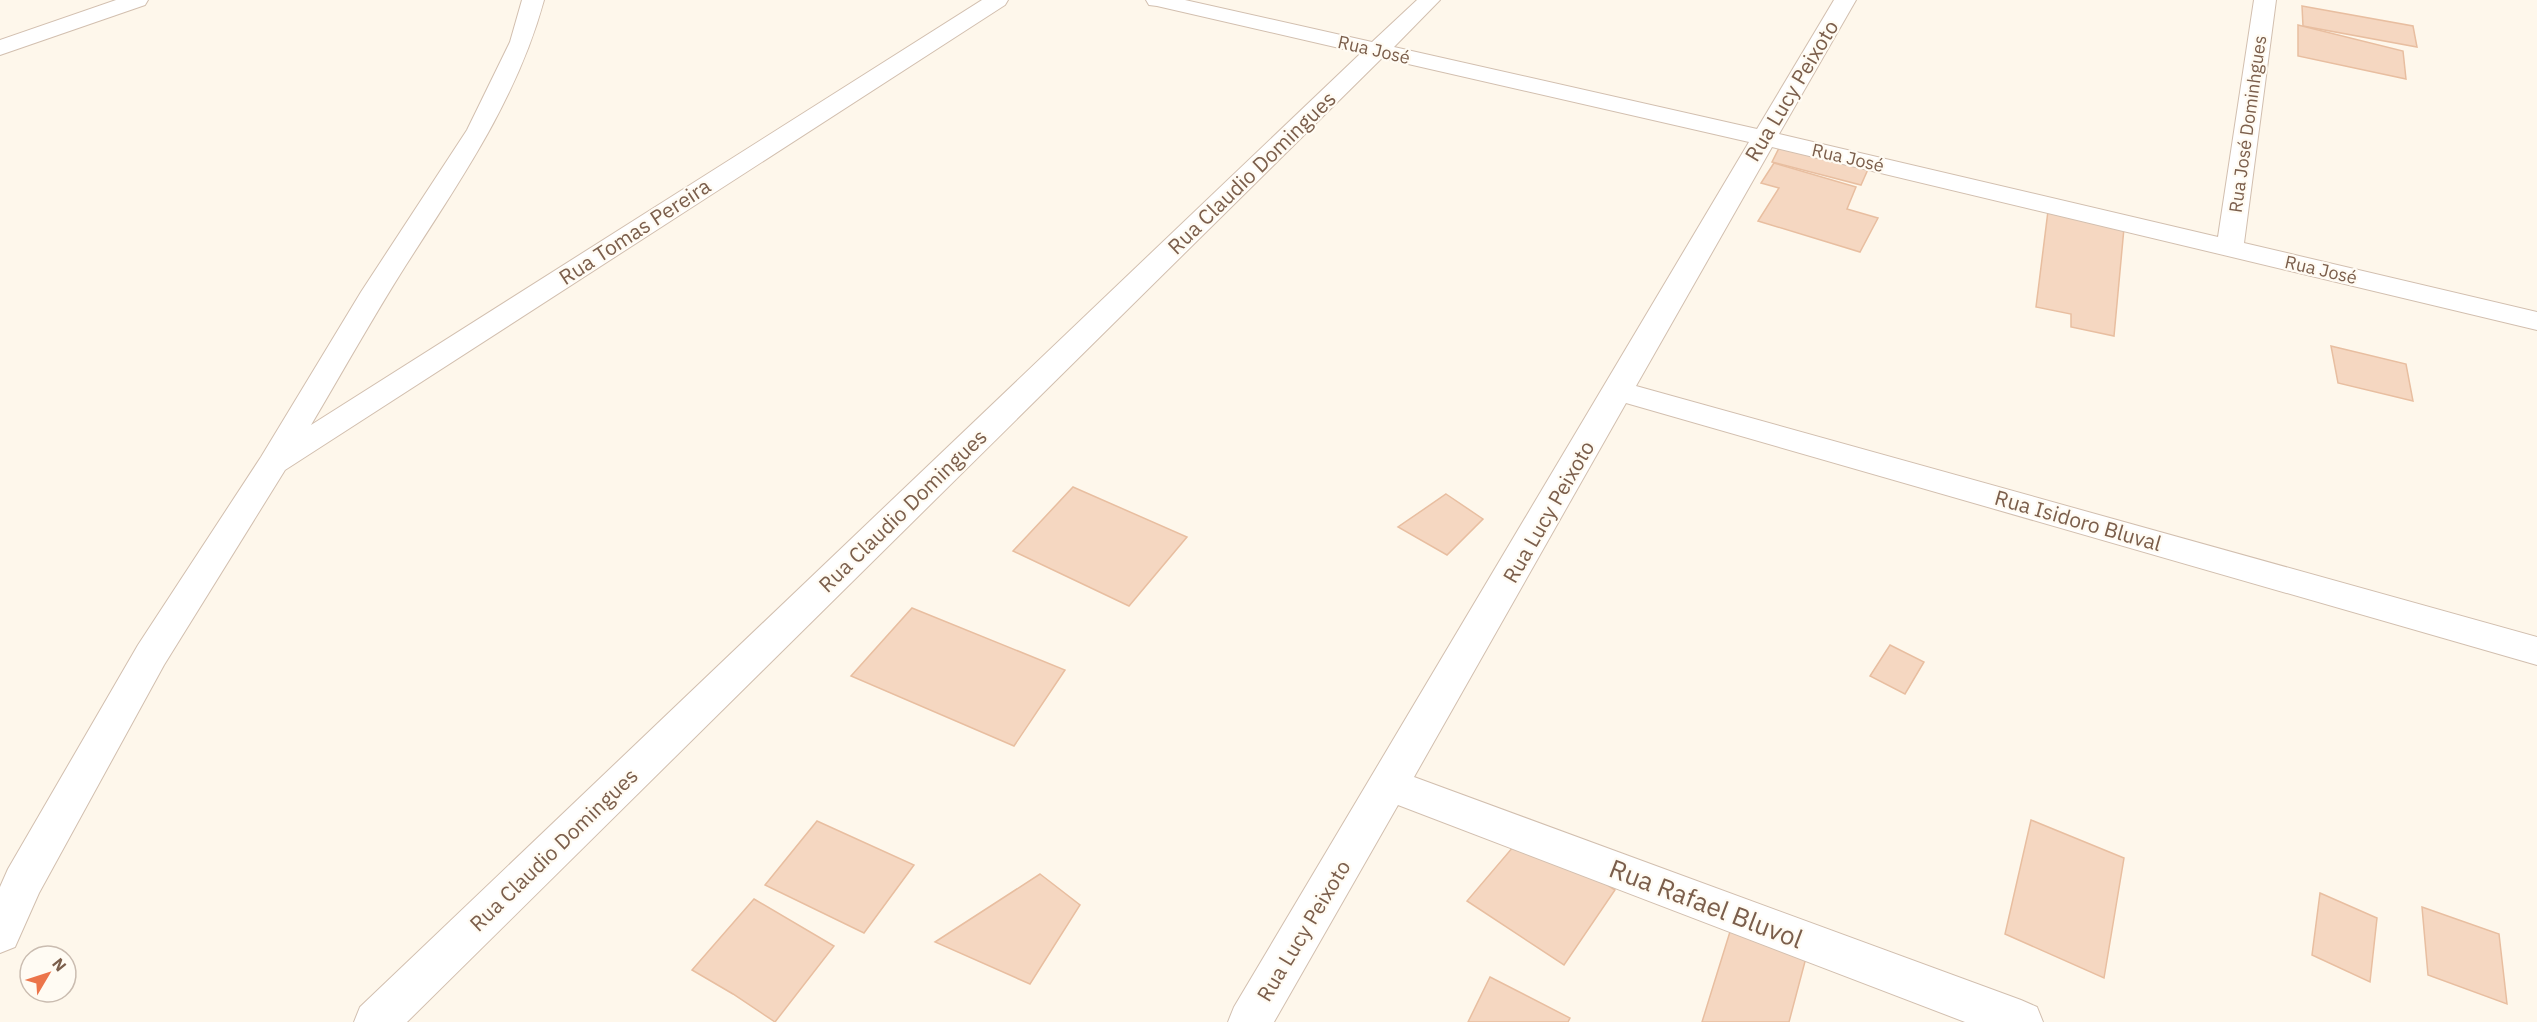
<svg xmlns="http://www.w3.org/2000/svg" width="2537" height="1022" font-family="'IBM Plex Sans',sans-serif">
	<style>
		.building { fill: #f5d7c1; stroke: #e8bea0; stroke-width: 1.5 }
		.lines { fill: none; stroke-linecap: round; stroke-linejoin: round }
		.minor-casing { stroke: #d2bfaf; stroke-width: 2 }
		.minor { fill: #fff; fill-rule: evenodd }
		.labels { text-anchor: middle; stroke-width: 4.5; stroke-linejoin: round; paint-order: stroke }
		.far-street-label { font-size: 18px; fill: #7b5e4b; stroke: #fffbf3 }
		.street-label { font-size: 21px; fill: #7b5e4b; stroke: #fffbf3 }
		.near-street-label { font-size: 26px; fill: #7b5e4b; stroke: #fffbf3 }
	</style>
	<rect width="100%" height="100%" fill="#fef7eb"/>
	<g class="building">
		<path d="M2302,6L2413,26L2417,47L2303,26Z"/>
		<path d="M2298,25L2403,51L2406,79L2298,56Z"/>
		<path d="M1781,144L1869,167L1861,185L1772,162Z"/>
		<path d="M1774,163L1856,187L1847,209L1878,218L1860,252L1758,221L1779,188L1761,183Z"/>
		<path d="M2048,211L2124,228L2114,336L2071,327V314L2036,307Z"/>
		<path d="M2331,346L2406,364L2413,401L2338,383Z"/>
		<path d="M1073,487L1187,537L1129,606L1013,551Z"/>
		<path d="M1446,494L1483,519L1447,555L1398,527Z"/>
		<path d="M912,608L1065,670L1014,746L851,676Z"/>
		<path d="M1890,645L1924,662L1905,694L1870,676Z"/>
		<path d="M2031,820L2124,858L2104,978L2005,934Z"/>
		<path d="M817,821L914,865L864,933L765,885Z"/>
		<path d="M1519,840L1559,853L1615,890L1564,965L1467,901Z"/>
		<path d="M1040,874L1080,905L1030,984L935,942Z"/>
		<path d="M2320,893L2377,918L2370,982L2312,955Z"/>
		<path d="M754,899L834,946L775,1022L733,994L692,970Z"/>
		<path d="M2422,907L2499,934L2507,1004L2428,975Z"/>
		<path d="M1733,922L1807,954L1789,1022H1702Z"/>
		<path d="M1490,977L1570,1018L1568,1022H1468Z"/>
	</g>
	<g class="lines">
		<g class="minor-casing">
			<g id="minor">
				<path d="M116,0H148L145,5L0,55V40Z"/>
				<path d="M522,0H544C517,99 461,179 406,265C373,317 343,371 311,425L982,0H1008L1005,5L285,470L164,665L39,893L15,947L0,953V887L8,869L138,645L261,457L361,292L467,130L510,42Z"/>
				<path d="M1146,0H1185L1372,42L1417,0H1440L1394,47L1757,129L1834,0H1856L1779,134L2218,237L2254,0H2276L2244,243L2537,312V330L1772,147L1636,386L2537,637V665L1626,403L1414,777L2021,1000L2037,1007L2043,1022H1965L1398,805L1274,1022H1228L1234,1007L1749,142L1382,58L407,1022H354L360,1007L1361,53L1157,6L1149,5Z"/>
			</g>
		</g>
		<use href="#minor" class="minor"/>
	</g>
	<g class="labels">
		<g class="far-street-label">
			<text transform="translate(1374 50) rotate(13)" y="6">Rua José</text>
			<text transform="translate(2248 124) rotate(-82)" y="6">Rua José Dominhgues</text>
			<text transform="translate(1848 158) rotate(13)" y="6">Rua José</text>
			<text transform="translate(2321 270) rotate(13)" y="6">Rua José</text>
		</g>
		<g class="street-label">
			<text transform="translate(1792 91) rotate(-59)" y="7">Rua Lucy Peixoto</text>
			<text transform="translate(1252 173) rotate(-44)" y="7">Rua Claudio Domingues</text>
			<text transform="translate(635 232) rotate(-33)" y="7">Rua Tomas Pereira</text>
			<text transform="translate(903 511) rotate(-44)" y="7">Rua Claudio Domingues</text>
			<text transform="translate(1549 512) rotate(-60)" y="7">Rua Lucy Peixoto</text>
			<text transform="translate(2078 521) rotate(16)" y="7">Rua Isidoro Bluval</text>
			<text transform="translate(554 850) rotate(-44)" y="7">Rua Claudio Domingues</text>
			<text transform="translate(1304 931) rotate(-59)" y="7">Rua Lucy Peixoto</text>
		</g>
		<g class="near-street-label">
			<text transform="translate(1706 904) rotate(21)" y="9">Rua Rafael Bluvol</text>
		</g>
	</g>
	<g transform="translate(48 974) rotate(51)"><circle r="28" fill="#fffbf3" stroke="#cabcb0" stroke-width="1.5"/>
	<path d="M0-4.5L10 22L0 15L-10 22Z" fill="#ec754b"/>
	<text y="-9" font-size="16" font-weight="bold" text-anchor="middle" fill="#7b5e4b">N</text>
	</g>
</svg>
